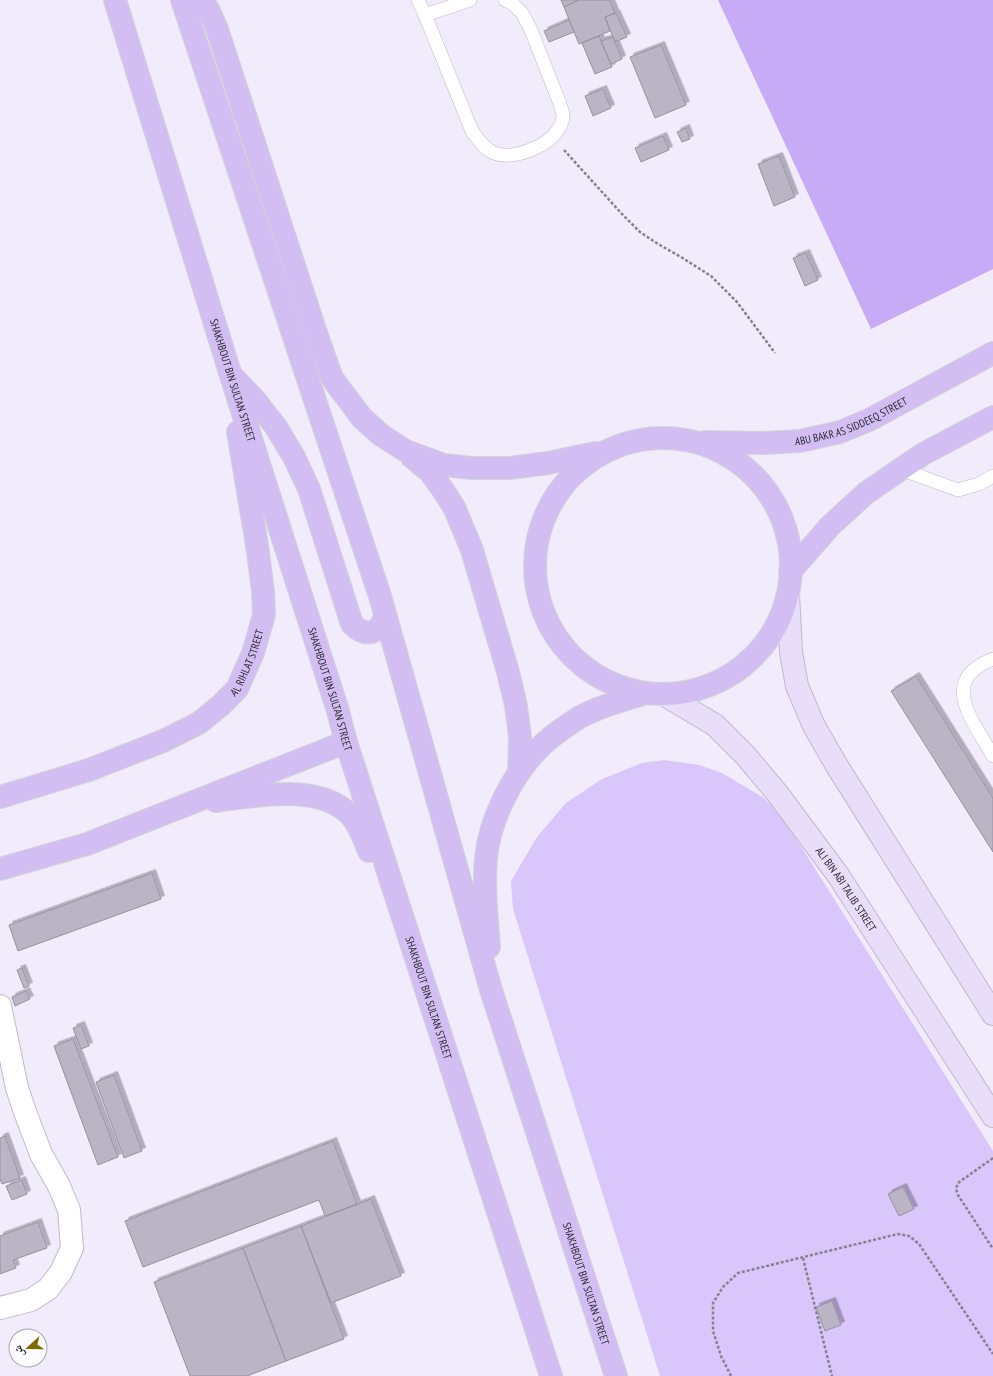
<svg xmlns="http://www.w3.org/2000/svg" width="993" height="1376" font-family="'PT Sans Narrow','Noto Naskh Arabic',sans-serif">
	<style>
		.green { fill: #d9c6fa }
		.forest { fill: #c7abf6 }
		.building { fill: #bab4c5; stroke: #9691a0; filter: url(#shadow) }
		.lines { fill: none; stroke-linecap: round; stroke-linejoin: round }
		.lane-casing { stroke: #bfbaca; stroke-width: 14 }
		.street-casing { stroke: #bfbaca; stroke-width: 24 }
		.secondary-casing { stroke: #bfbaca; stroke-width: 24 }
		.primary-casing { stroke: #d4d4d5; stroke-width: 24 }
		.path { stroke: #86828d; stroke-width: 2.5; stroke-dasharray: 3 2; stroke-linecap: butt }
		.lane { stroke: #fff; stroke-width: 13 }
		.street { stroke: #fff; stroke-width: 22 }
		.secondary { stroke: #e9defa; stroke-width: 22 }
		.primary { stroke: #d3bef4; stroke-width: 22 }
		.labels { text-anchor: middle; stroke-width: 3; stroke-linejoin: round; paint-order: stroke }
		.street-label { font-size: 11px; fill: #2a272e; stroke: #fcfbfe }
	</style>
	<defs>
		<filter id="shadow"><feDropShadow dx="3.5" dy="-3.5" stdDeviation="0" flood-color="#0004"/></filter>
	</defs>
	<rect width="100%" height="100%" fill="#f1ebfc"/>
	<path class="green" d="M664,760L699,765L722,773L764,798L785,821L993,1151V1376H660L513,909L511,881L537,837L566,803L602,779L642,763Z"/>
	<path class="forest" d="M718,0H993V269L871,329Z"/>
	<g class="building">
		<path d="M561,0H579L564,7Z"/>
		<path d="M579,0H610L615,13L605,17L610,31L579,44L564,7Z"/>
		<path d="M616,13L627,37L615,42L605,17Z"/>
		<path d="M569,20L574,32L549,42L544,31Z"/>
		<path d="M599,36L612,67L595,74L582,43Z"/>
		<path d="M613,37L622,59L611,64L601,41Z"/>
		<path d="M661,45L686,105L655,118L630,57Z"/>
		<path d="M603,89L611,108L593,116L585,96Z"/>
		<path d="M686,128L690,139L682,142L677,132Z"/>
		<path d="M663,136L669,150L641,162L635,148Z"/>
		<path d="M779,156L795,197L774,206L758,164Z"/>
		<path d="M806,253L818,280L805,286L793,258Z"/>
		<path d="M916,676L993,798V852L891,691Z"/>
		<path d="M152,873L161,899L18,951L9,925Z"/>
		<path d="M22,968L29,986L24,988L17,970Z"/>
		<path d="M26,991L30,999L15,1006L12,997Z"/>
		<path d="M81,1025L89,1046L81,1049L73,1028Z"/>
		<path d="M73,1039L118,1157L98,1165L54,1046Z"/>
		<path d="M114,1075L142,1151L124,1158L96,1082Z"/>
		<path d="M5,1136L20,1178L2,1184L0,1179V1138Z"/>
		<path d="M333,1141L357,1204L325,1216L319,1200L143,1267L125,1221Z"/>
		<path d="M22,1180L27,1194L12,1200L6,1186Z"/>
		<path d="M903,1187L914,1209L899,1216L888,1194Z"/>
		<path d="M371,1199L401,1276L331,1303L301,1226Z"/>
		<path d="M38,1222L47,1248L13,1260L16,1268L0,1274V1236Z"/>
		<path d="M301,1226L344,1339L286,1361L243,1248Z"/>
		<path d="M243,1248L286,1361L247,1376H190L154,1282Z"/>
		<path d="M832,1301L841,1325L825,1331L816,1307Z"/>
	</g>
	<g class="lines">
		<g class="lane-casing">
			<g id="lane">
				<path d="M418,0L425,15"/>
				<path d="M470,0L425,15L472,131C478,139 484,149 494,153C515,162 562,142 563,116C563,112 561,108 560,104L531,30L522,13L513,4L505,0"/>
				<path d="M900,469L958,490L979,484L993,476"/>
				<path d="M993,659C937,680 974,722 993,756"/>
			</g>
		</g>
		<g class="street-casing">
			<path id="street" d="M0,1006L17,1088L25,1112L41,1154L59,1186L69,1210L72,1248L61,1272L48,1289L31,1300L0,1308"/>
		</g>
		<g class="secondary-casing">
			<g id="secondary">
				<path d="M788,594L791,652L797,686L814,726L837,766L993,1014"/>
				<path id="s1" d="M663,694L715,725L745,755L777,793L838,875L993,1116"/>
			</g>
		</g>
		<g class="primary-casing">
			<g id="primary">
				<path id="s2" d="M115,0L231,376L338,711L346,742L551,1376"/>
				<path id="s3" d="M182,0L380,596L491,990L616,1376"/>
				<path d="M201,0L208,9L217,29L317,336L332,378L362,418L381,435L406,451L444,465L471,468H510L548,463L595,453"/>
				<path d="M235,379L255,400L276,427L294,457L309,489L352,624C366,638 380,634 385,615"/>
				<circle cx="663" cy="566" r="128"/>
				<path id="s4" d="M706,442L764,443L800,441L840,432L869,420L993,353"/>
				<path d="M412,457L430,472L441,487L454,507L472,550L508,672L516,706L520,736L519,772"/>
				<path d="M790,572L830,526L866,493L923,454L993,417"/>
				<path id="s5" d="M0,797L89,770L163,741L199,723L221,705L237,689L253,653L264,615L263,591L257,545L238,432"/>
				<path d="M216,801C255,796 313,784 346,811C358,821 363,837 369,851"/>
				<path d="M0,869L87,844L346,742"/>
				<path d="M489,947C487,918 483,888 486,859C489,821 512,775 539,748C551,736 566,726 580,717C600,706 624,700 646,693"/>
			</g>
		</g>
		<g class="path">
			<path d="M564,150L622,214L640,232L658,244L681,257L711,276L737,302L775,353"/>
			<path d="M993,1158L958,1183L956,1189L958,1195L993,1249"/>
			<path d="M803,1258L832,1376"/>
			<path d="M731,1376L721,1356L713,1331V1303L723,1287L738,1273L898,1234L909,1236L919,1244L993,1354"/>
		</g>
		<use href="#lane" class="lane"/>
		<use href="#street" class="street"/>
		<use href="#secondary" class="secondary"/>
		<use href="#primary" class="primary"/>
	</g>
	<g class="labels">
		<g class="street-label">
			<text dy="4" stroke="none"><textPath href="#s2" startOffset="398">SHAKHBOUT BIN SULTAN STREET</textPath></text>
			<text dy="4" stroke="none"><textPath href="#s4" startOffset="149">ABU BAKR AS SIDDEEQ STREET</textPath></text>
			<text dy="4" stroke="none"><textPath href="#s5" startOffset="292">AL RIHLAT STREET</textPath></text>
			<text dy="4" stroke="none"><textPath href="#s2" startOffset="722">SHAKHBOUT BIN SULTAN STREET</textPath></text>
			<text dy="4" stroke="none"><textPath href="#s1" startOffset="271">ALI BIN ABI TALIB STREET</textPath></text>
			<text dy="4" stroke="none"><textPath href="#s2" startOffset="1046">SHAKHBOUT BIN SULTAN STREET</textPath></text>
			<text dy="4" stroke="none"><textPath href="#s3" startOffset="1346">SHAKHBOUT BIN SULTAN STREET</textPath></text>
		</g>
	</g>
	<g transform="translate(28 1348) rotate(249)"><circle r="19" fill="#fcfbfe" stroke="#a8a6ab"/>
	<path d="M0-3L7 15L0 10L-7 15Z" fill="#826800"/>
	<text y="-6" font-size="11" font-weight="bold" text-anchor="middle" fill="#2a272e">ش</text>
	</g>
</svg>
